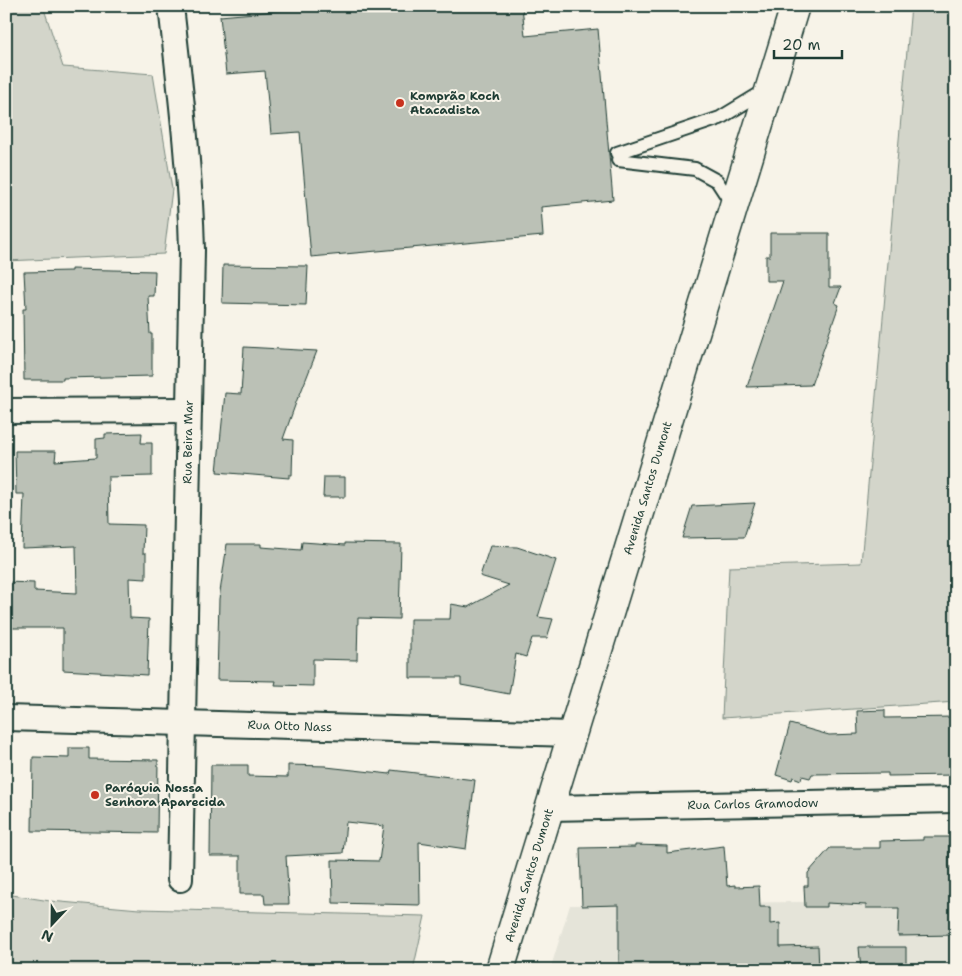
<svg xmlns="http://www.w3.org/2000/svg" width="962" height="976" font-family="'Shantell Sans',sans-serif">
	<style>
		.built { fill: #e5e4d9 }
		.green { fill: #d3d5ca; stroke: #79897f }
		.building { fill: #bbc1b6; stroke: #1f3d34 }
		.lines { fill: none; stroke-linecap: round; stroke-linejoin: round }
		.service-casing { stroke: #1f3d34; stroke-width: 16 }
		.minor-casing { stroke: #1f3d34; stroke-width: 28 }
		.primary-casing { stroke: #1f3d34; stroke-width: 31 }
		.service { stroke: #f7f3e8; stroke-width: 12 }
		.minor { stroke: #f7f3e8; stroke-width: 24 }
		.primary { stroke: #f7f3e8; stroke-width: 28 }
		.poi-dot { fill: #c8321e; stroke: #f7f3e8; stroke-width: 2 }
		.labels { text-anchor: middle; stroke-width: 4; stroke-linejoin: round; paint-order: stroke }
		.poi-label { font-size: 12px; font-weight: bold; fill: #1f3d34; stroke: #f7f3e8; text-anchor: start }
		.street-label { font-size: 12px; fill: #1f3d34; stroke: #f7f3e8 }
	</style>
	<rect width="100%" height="100%" fill="#f7f3e8"/>
	<filter id="ink" filterUnits="userSpaceOnUse"><feTurbulence type="fractalNoise" baseFrequency=".02" numOctaves="2"/><feDisplacementMap in="SourceGraphic" scale="10" xChannelSelector="R" yChannelSelector="G"/><feConvolveMatrix kernelMatrix="1 2 1 2 8 2 1 2 1" color-interpolation-filters="sRGB"/></filter>
	<g filter="url(#ink)">
		<path class="built" d="M956,900V970H550L570,905Z"/>
		<g class="green">
			<path d="M6,6H43L63,67L153,74L172,189L164,254L6,261Z"/>
			<path d="M911,6H956V702L722,718L729,567L861,563Z"/>
			<path d="M6,894L50,901L139,909L425,916L413,970H6Z"/>
		</g>
		<g class="building">
			<path d="M333,6H522L525,36L598,29L613,200L541,207L543,236L311,257L300,132L271,134L265,71L226,74L220,16Z"/>
			<path d="M770,233H829V287H841L835,303L839,305L811,385L747,387L783,281H766V256H770Z"/>
			<path d="M223,265L308,266L306,305L222,303Z"/>
			<path d="M71,269L155,271L154,296H148L150,334H152V376L63,378V380H24L23,309H26L24,272L71,271Z"/>
			<path d="M244,347L317,351L299,397H298L283,439L293,440L292,475H289V478L217,472L225,393L241,394Z"/>
			<path d="M142,433L141,443H152V476L108,477L109,524L144,525L143,553H146V579L129,578L130,618L149,619L147,675L63,670V628H6V582L34,583V591L77,593L76,546L22,548L24,494H16L15,451H56L55,461L96,458V439L105,438V434Z"/>
			<path d="M324,477H345V497H323Z"/>
			<path d="M755,503L744,537L682,538L692,506Z"/>
			<path d="M302,542L345,545V543L401,544L399,619L358,618L357,660L313,659V686L275,685L276,681L217,680L219,599L227,544H261V547L301,550Z"/>
			<path d="M490,546L517,547L556,560L538,617L553,619L547,638H532L526,657L516,654L509,694L461,685V678H410V619H450L451,604L468,607L509,585L480,576Z"/>
			<path d="M885,710V718L956,717V775L888,776V773L812,774L810,778L802,776L801,780L793,777L792,780L776,775L790,724L829,735L858,734L857,711Z"/>
			<path d="M69,748H89V759L158,760L157,833L32,831L33,757L69,758Z"/>
			<path d="M211,765H248V776L288,777V765L326,766V767L390,774L391,770L475,780L466,849L419,842L420,905L333,903L332,860L379,861L384,826L346,822L343,853L286,856L289,904H265L264,894H240V856H210Z"/>
			<path d="M923,837H949V867H955L956,935L898,936L899,908H866V905L827,903V907H805L804,886H808V873L830,848H880V841L923,840Z"/>
			<path d="M635,845L667,846V853L724,846L727,886L735,885V887L759,886L760,907H770V924L780,923V947L818,946L819,970H619V905L582,906L580,848L635,847Z"/>
			<path d="M859,947H906V970H861Z"/>
		</g>
		<g class="lines">
			<g class="service-casing">
				<g id="service">
					<path d="M617,153L720,118L766,90"/>
					<path d="M618,160L695,169L717,181L732,204"/>
				</g>
			</g>
			<g class="minor-casing">
				<g id="minor">
					<path d="M171,6C180,87 190,168 192,250L180,879"/>
					<path d="M6,411L189,410"/>
					<path id="s1" d="M6,718L572,734"/>
					<path id="s2" d="M549,808L956,800"/>
				</g>
			</g>
			<g class="primary-casing">
				<g id="primary">
					<path id="s3" d="M500,970L795,6"/>
				</g>
			</g>
			<use href="#service" class="service"/>
			<use href="#minor" class="minor"/>
			<use href="#primary" class="primary"/>
		</g>
	</g>
	<g class="poi-dot">
		<circle cx="400" cy="103" r="5"/>
		<circle cx="95" cy="795" r="5"/>
	</g>
	<g class="labels">
		<g class="poi-label">
			<text x="410" y="100">Komprão Koch<tspan x="410" dy="14">Atacadista</tspan></text>
			<text x="105" y="792">Paróquia Nossa<tspan x="105" dy="14">Senhora Aparecida</tspan></text>
		</g>
		<g class="street-label">
			<text transform="translate(188 442) rotate(-89)" y="4">Rua Beira Mar</text>
			<text dy="4" stroke="none"><textPath href="#s3" startOffset="504">Avenida Santos Dumont</textPath></text>
			<text dy="4" stroke="none"><textPath href="#s1" startOffset="284">Rua Otto Nass</textPath></text>
			<text dy="4" stroke="none"><textPath href="#s2" startOffset="204">Rua Carlos Gramodow</textPath></text>
			<text dy="4" stroke="none"><textPath href="#s3" startOffset="99">Avenida Santos Dumont</textPath></text>
		</g>
	</g>
	<rect width="962" height="976" fill="none" stroke="#f7f3e8" stroke-width="25"/>
	<rect x="12" y="12" width="937" height="951" fill="none" stroke="#1f3d34" stroke-width="2" filter="url(#ink)"/>
	<g transform="translate(52 924) rotate(202)" stroke="#f7f3e8" stroke-width="4" paint-order="stroke">
	<path d="M0-4L9 19L0 12L-9 19Z" fill="#1f3d34"/>
	<text y="-8" font-size="14" font-weight="bold" text-anchor="middle" fill="#1f3d34">N</text>
	</g>
	<path d="M774 50v8h68v-8" fill="none" stroke="#1f3d34" stroke-width="2.5"/>
	<text x="782" y="50" font-size="15" fill="#1f3d34" stroke="#f7f3e8" stroke-width="4" paint-order="stroke">20 m</text>
</svg>
